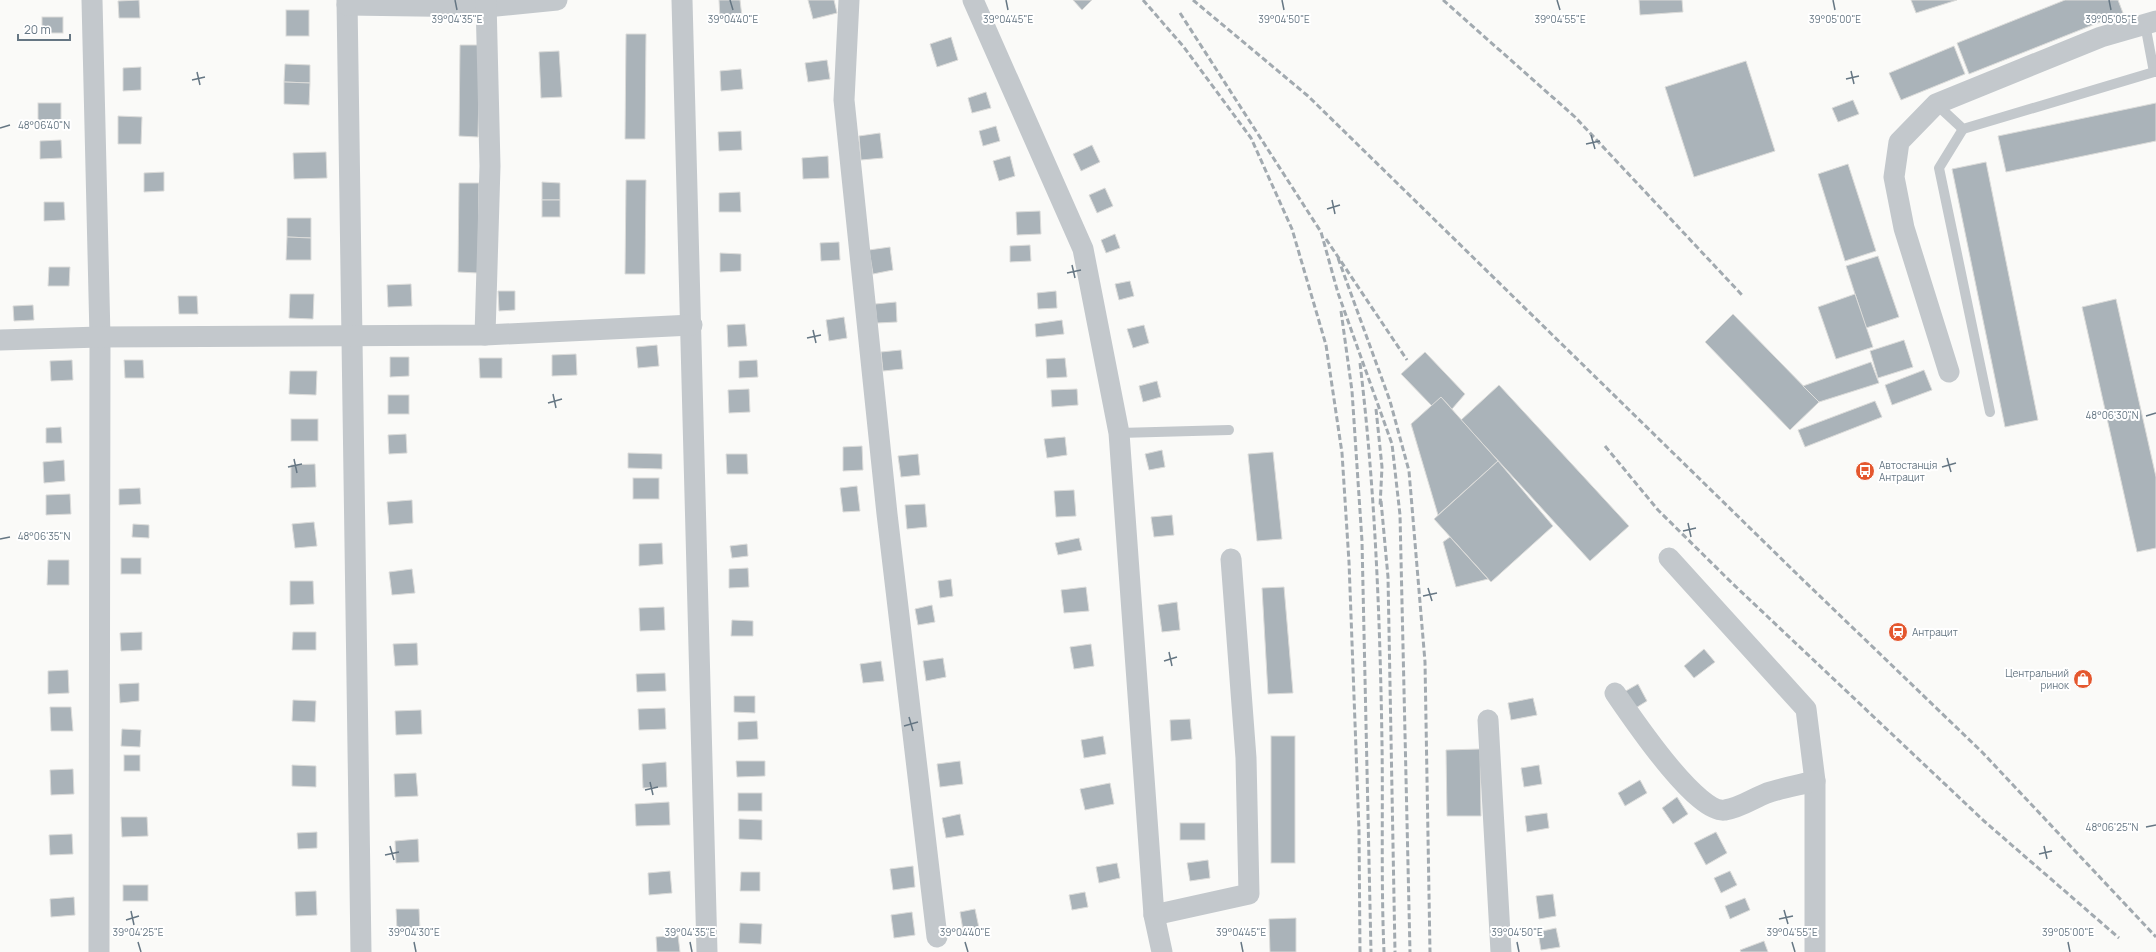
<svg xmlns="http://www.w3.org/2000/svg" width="2156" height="952" font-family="Manrope,sans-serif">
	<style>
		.building { fill: #aab3b9; stroke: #dcdcda }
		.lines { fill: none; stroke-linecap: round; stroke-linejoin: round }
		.service { stroke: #c3c8cc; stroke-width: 10 }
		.minor { stroke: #c3c8cc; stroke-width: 21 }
		.rail { stroke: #a2aab0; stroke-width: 3; stroke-dasharray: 6 3; stroke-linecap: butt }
		.ticks { fill: none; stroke: #657683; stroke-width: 1.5 }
		.labels { text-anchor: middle; stroke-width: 4; stroke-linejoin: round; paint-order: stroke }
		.poi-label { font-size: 10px; fill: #657683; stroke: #fff; text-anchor: start }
		.ticks-label { font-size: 10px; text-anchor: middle; fill: #657683; stroke: #fff; stroke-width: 4; stroke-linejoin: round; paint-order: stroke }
	</style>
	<rect width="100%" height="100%" fill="#fafaf8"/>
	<g class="building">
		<path d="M139,0L140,18H119L118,1Z"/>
		<path d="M719,0H740L742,17L720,18Z"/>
		<path d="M808,0H834L837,13L813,19Z"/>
		<path d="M1073,0H1092L1082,10Z"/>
		<path d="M1639,0H1682L1683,12L1640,15Z"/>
		<path d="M1911,0H1957L1916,13Z"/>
		<path d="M2065,0H2118L2123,13L1969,74L1957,43Z"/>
		<rect x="286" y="10" width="23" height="26"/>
		<rect x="42" y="17" width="21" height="16"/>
		<path d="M626,34H646L645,139H625Z"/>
		<path d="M951,37L958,60L937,67L930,44Z"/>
		<path d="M460,45H480L478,137L459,136Z"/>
		<path d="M1954,46L1965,74L1901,100L1889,73Z"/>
		<path d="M559,51L562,97L541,98L539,52Z"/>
		<path d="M827,60L830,79L808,82L805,63Z"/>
		<path d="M1746,61L1775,151L1694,177L1665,87Z"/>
		<path d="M285,64L310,65V83L284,82Z"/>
		<path d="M141,67V90L123,91V68Z"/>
		<path d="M741,69L743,89L721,91L720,71Z"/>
		<path d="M284,82L310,83L309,105L284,104Z"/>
		<path d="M986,92L991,108L972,113L968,98Z"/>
		<path d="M1853,100L1859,114L1838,122L1832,108Z"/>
		<rect x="38" y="103" width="23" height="17"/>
		<path d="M2156,103V141L2006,172L1998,136Z"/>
		<path d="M118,116L142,117L141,144H118Z"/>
		<path d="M996,126L1000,141L983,146L979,131Z"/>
		<path d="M741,131L742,150L719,151L718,132Z"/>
		<path d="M880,133L883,158L861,160L859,136Z"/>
		<path d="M61,140L62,158L40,159V141Z"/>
		<path d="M1092,145L1100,162L1081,171L1073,154Z"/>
		<path d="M326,152L327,178L294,179L293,153Z"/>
		<path d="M828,156L829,178L803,179L802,158Z"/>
		<path d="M1010,156L1015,176L999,181L993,161Z"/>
		<path d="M1986,162L2038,420L2005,427L1952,169Z"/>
		<path d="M1848,164L1876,251L1845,261L1818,174Z"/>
		<path d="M164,172V191L144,192V173Z"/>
		<path d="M626,180H646L645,274H625Z"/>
		<path d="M542,182L560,183V200H542Z"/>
		<path d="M459,183H479L478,273L458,272Z"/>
		<path d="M1105,188L1113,206L1097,213L1089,195Z"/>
		<path d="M740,192L741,212H719V193Z"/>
		<rect x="542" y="200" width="18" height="17"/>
		<path d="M44,202H64L65,220L44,221Z"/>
		<path d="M1040,211L1041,234L1017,235L1016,212Z"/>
		<path d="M287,218H311V238L287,237Z"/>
		<path d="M1115,234L1120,248L1106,253L1101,240Z"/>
		<path d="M287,237L311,238V260H286Z"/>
		<path d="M839,242L840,260L821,261L820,243Z"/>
		<path d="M1030,245L1031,261L1010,262V246Z"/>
		<path d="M890,247L893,270L873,274L869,250Z"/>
		<path d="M720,253L741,254V271L720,272Z"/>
		<path d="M1878,256L1899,317L1866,328L1846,266Z"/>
		<path d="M49,267H70L69,286H48Z"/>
		<path d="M1130,281L1134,296L1119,300L1115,284Z"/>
		<path d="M411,284L412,306L388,307L387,285Z"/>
		<path d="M498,291H515V310L499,311Z"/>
		<path d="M1056,291L1057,308L1038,309L1037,293Z"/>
		<path d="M290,294H314L313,319L289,318Z"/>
		<path d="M1855,294L1873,347L1836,359L1818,307Z"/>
		<path d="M178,296H197L198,314H179Z"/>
		<path d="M2116,299L2156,477V548L2137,552L2082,307Z"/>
		<path d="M896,302L897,322L877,323L875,304Z"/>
		<path d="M33,305L34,320L14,321L13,306Z"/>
		<path d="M1733,314L1819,402L1790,430L1705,342Z"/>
		<path d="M844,317L847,338L829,341L826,320Z"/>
		<path d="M1062,320L1064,334L1036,337L1035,324Z"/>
		<path d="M745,324L747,346L728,347L727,325Z"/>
		<path d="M1144,325L1149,343L1133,348L1127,329Z"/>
		<path d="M1904,340L1913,367L1878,378L1870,351Z"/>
		<path d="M657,345L659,366L638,368L636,347Z"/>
		<path d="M901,350L903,369L883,371L881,352Z"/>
		<path d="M1425,352L1465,394L1452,409L1441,397L1432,406L1401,374Z"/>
		<path d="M576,354L577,375L552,376V355Z"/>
		<path d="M390,357H409V376L390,377Z"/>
		<path d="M479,358H502V378H480Z"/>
		<path d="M1065,358L1067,377L1047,378L1046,359Z"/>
		<path d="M72,360L73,380L51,381L50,361Z"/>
		<path d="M124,360H143L144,378H125Z"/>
		<path d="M757,360L758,377L739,378V361Z"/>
		<path d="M1871,362L1879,383L1819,402L1803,386Z"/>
		<path d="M1924,370L1932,390L1892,405L1885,385Z"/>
		<path d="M290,371H317L316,395L289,394Z"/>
		<path d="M1157,381L1161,397L1143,402L1139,386Z"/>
		<path d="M1499,385L1629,526L1590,561L1461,420Z"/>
		<path d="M749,389L750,412L729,413L728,390Z"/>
		<path d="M1077,389L1078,405L1052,407L1051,390Z"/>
		<rect x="388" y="395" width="21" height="19"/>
		<path d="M1441,397L1498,461L1438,515L1411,424Z"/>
		<path d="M1875,401L1882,417L1805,447L1798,430Z"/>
		<rect x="291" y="419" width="27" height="22"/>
		<path d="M61,427L62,443H46V428Z"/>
		<path d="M406,434L407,453L389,454L388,435Z"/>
		<path d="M1065,437L1067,455L1047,458L1044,439Z"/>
		<path d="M862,446L863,470L843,471V447Z"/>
		<path d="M1162,450L1165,467L1149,470L1145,454Z"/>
		<path d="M1273,452L1282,539L1257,541L1248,454Z"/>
		<path d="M628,453L662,454V469L628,468Z"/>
		<path d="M726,454H747L748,474H727Z"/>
		<path d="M918,454L920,475L901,477L898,456Z"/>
		<path d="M64,460L65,481L44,483L43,462Z"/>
		<path d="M1498,461L1553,526L1491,582L1434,519Z"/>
		<path d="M315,464L316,487L291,488V465Z"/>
		<rect x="633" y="478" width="26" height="21"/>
		<path d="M857,486L860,511L843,512L840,488Z"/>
		<path d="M140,488L141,504L119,505V489Z"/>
		<path d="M1074,490L1076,516L1056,517L1054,491Z"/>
		<path d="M70,494L71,514L46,515V495Z"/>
		<path d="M412,500L413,523L389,525L387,502Z"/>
		<path d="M925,504L927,527L907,529L905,505Z"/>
		<path d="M1172,515L1174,535L1154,537L1151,517Z"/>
		<path d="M314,522L317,546L295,548L292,524Z"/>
		<path d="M133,524L149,525V538L132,537Z"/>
		<path d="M1450,537L1488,579L1456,587L1443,542Z"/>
		<path d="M1079,538L1082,550L1058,555L1055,543Z"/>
		<path d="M662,543L663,564L639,566V544Z"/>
		<path d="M747,544L748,556L732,558L730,546Z"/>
		<rect x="121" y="558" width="20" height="16"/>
		<path d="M48,560H69V585H47Z"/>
		<path d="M748,568L749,587L729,588V569Z"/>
		<path d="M412,569L415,593L392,595L389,572Z"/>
		<path d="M951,579L953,596L940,598L938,581Z"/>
		<path d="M290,581H313L314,604L290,605Z"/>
		<path d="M1086,587L1089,611L1064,613L1061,590Z"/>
		<path d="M1284,587L1293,693L1268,694L1262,588Z"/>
		<path d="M1177,602L1180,630L1162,632L1158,605Z"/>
		<path d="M932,605L935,622L918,625L915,609Z"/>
		<path d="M664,607L665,630L640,631L639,608Z"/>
		<path d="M732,620L753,621V636H731Z"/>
		<path d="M142,632V650L121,651L120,633Z"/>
		<path d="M293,632H316V650H292Z"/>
		<path d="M417,643L418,665L395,666L393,644Z"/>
		<path d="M1091,644L1094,666L1074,669L1070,647Z"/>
		<path d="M1704,649L1715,662L1694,678L1684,666Z"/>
		<path d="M943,658L946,677L926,681L923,661Z"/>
		<path d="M881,661L884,681L863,683L860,664Z"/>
		<path d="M68,670L69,693L48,694V671Z"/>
		<path d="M665,673L666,691L637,692L636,674Z"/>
		<path d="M139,683V701L120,703L119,684Z"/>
		<path d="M1638,684L1647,701L1634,709L1624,692Z"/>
		<path d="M734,696H755V713L734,712Z"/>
		<path d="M1533,698L1537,715L1511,720L1508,703Z"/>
		<path d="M293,700L316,701L315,722L292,721Z"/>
		<path d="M50,707H71L73,731H51Z"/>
		<path d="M665,708L666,729L639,730L638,709Z"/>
		<path d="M421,710L422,734L396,735L395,711Z"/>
		<path d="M1190,719L1192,739L1171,741L1170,720Z"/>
		<path d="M757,721L758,739L738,740V722Z"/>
		<path d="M122,729L141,730L140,747L121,746Z"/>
		<path d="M1103,736L1106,754L1084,758L1081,740Z"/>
		<rect x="1271" y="736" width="24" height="127"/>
		<path d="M1480,749L1481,816H1447L1446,750Z"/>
		<rect x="124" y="755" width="16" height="16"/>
		<path d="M736,761H765V776L737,777Z"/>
		<path d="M960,761L963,784L940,787L937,764Z"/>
		<path d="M666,762L667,787L643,788L642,764Z"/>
		<path d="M292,765L316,766V787L292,786Z"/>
		<path d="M1539,765L1542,784L1524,787L1521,768Z"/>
		<path d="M73,769L74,794L51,795L50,770Z"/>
		<path d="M416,773L418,796L395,797L394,774Z"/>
		<path d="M1640,780L1647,793L1625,806L1618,793Z"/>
		<path d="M1110,783L1114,804L1085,810L1080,789Z"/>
		<rect x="738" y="793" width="24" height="18"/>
		<path d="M1677,797L1688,814L1673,824L1662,808Z"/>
		<path d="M669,802L670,825L636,826L635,804Z"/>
		<path d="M1547,813L1549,828L1527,832L1525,816Z"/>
		<path d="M960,814L964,835L946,838L942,818Z"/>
		<path d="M121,817H147L148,836L122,837Z"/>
		<path d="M739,819L762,820V840L739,839Z"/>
		<rect x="1180" y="823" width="25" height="17"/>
		<path d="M317,832V848L298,849L297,833Z"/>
		<path d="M1716,832L1727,853L1706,865L1694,843Z"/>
		<path d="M72,834L73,854L50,855L49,835Z"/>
		<path d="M418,839L419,862L396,863L395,841Z"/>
		<path d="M1208,860L1210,878L1190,881L1187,863Z"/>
		<path d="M1117,863L1120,878L1099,883L1096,867Z"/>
		<path d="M913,866L915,887L893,890L890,869Z"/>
		<path d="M670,871L672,893L649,895L648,873Z"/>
		<path d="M1730,871L1737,885L1721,893L1714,878Z"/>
		<path d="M741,872H760V891H740Z"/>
		<rect x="123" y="885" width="25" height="16"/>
		<path d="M316,891L317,915L296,916L295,892Z"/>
		<path d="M1085,892L1088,907L1072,910L1069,895Z"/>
		<path d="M1553,894L1556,916L1539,919L1536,896Z"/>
		<path d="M74,897L75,915L51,917L50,899Z"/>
		<path d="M1745,898L1750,910L1730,919L1725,906Z"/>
		<path d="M396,909H419L420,930L397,931Z"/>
		<path d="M975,909L979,928L963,930L960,912Z"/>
		<path d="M912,912L915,935L894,938L891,915Z"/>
		<path d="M1296,918V952H1270L1269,919Z"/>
		<path d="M740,923L762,924L761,944L739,943Z"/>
		<path d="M1556,928L1560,947L1541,950L1538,932Z"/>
		<path d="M678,935L680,952H657L656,937Z"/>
		<path d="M1764,941L1768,952H1741L1740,950Z"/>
	</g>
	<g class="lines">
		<g class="service">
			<path d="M2145,24L2154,72H2156"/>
			<path d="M1936,104L1963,129L2154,72"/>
			<path d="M1963,129L1939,168L1990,412"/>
			<path d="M1119,433L1229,430"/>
		</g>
		<g class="minor">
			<path d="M92,0L100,337L99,952"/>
			<path d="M347,0L361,952"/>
			<path d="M682,0L707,952"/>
			<path d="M849,0L844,100L887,514L937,937"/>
			<path d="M973,0L1083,249L1119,433L1154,915L1162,952"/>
			<path d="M347,5L486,7L557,0"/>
			<path d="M485,335L490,166L486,0"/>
			<path d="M0,340L100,337L485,335L692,325"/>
			<path d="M1949,372L1904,228L1894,177L1899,142L1936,104L2101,37L2156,21"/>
			<path d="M1669,558L1806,709L1815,781V952"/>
			<path d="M1615,693C1631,716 1697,815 1725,810C1740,808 1754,798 1767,793C1782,788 1799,785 1815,781"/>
			<path d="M1488,720L1501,952"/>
			<path d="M1154,915L1249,894L1246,758L1231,559"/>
		</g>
		<g class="rail">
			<path d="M1143,0L1183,46L1251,138L1292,229L1326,345L1342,453L1349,562L1359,830L1360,952"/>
			<path d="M1193,0L1308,96L1800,577L1982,752L2156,937"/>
			<path d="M1443,0L1575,117L1742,295"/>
			<path d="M1180,13L1321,232L1338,293L1392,444L1400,515L1410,952"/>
			<path d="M1326,239L1407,360"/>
			<path d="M1338,258L1390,401L1409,471L1425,662L1430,952"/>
			<path d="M1341,311L1352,391L1362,541L1371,952"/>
			<path d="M1360,363C1375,489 1380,616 1382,743C1383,813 1381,882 1384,952"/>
			<path d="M1376,409L1382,467L1380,507"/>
			<path d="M1605,446L1658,510L1733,584L1984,821L2119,938"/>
			<path d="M1381,501L1388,577L1395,952"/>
		</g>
	</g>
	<path class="ticks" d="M455,0L457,10M730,0L733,10M1006,0L1008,10M1282,0L1284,10M1557,0L1560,10M1833,0L1835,10M2109,0L2111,10M1851,71L1854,84M197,72L200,85M1846,79L1859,76M192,80L205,77M0,128L10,125M1591,135L1595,149M1586,144L1600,141M1332,200L1335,214M1327,209L1340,205M1072,265L1075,278M1067,273L1081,270M813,330L816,343M807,338L821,335M553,394L556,408M548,403L562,399M2146,416L2156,413M1947,458L1951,472M294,459L297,473M288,467L302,464M1942,467L1956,463M1688,523L1691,537M1683,531L1696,528M0,539L10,537M1428,588L1432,601M1423,596L1437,593M1169,652L1172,666M1164,661L1177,657M909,717L913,731M904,726L918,722M650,782L653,795M645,790L658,787M2146,827L2156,825M390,846L394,860M2044,846L2047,859M2039,854L2052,851M385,855L399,852M1784,910L1788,924M131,911L134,925M1779,919L1793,916M126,920L139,916M138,942L141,952M414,942L416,952M690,942L692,952M965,942L968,952M1241,942L1243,952M1517,942L1519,952M1792,942L1795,952M2068,942L2070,952"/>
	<defs>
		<g id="bus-disc" transform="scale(1)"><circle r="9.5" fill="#e4572e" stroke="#fff"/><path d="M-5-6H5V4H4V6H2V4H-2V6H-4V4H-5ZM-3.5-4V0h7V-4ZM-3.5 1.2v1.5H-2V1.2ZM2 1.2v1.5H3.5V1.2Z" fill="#fff"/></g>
		<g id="station-disc" transform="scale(1)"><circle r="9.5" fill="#e4572e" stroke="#fff"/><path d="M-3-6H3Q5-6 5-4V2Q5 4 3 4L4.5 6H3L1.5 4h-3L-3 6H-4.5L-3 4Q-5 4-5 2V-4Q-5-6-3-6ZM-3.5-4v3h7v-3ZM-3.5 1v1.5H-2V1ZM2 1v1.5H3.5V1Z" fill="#fff"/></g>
		<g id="shop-disc" transform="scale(1)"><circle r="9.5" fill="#e4572e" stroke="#fff"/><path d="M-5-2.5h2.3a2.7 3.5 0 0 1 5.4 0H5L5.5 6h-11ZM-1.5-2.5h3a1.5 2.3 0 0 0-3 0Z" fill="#fff"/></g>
	</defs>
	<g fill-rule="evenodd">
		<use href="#bus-disc" x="1865" y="471"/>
		<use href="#station-disc" x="1898" y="632"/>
		<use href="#shop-disc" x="2083" y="679"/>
	</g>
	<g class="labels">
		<g class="poi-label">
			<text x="1879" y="469">Автостанція<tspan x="1879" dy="12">Антрацит</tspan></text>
			<text x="1912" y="636">Антрацит</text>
			<text x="2069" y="677" text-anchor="end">Центральний<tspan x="2069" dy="12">ринок</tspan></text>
		</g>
	</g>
	<g class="ticks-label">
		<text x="457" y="23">39°04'35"E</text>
		<text x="733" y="23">39°04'40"E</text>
		<text x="1008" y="23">39°04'45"E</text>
		<text x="1284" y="23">39°04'50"E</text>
		<text x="1560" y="23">39°04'55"E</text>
		<text x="1835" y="23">39°05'00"E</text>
		<text x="2111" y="23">39°05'05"E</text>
		<text x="44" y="129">48°06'40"N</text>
		<text x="2112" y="419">48°06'30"N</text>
		<text x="44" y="540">48°06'35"N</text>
		<text x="2112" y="831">48°06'25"N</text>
		<text x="138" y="936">39°04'25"E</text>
		<text x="414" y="936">39°04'30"E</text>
		<text x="690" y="936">39°04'35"E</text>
		<text x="965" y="936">39°04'40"E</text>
		<text x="1241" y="936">39°04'45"E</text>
		<text x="1517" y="936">39°04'50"E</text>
		<text x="1792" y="936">39°04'55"E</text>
		<text x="2068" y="936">39°05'00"E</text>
	</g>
	<path d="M18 34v6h52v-6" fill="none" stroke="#657683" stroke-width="2"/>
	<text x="24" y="34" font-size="12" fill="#657683" stroke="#ffffff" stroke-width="3" paint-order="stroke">20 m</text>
</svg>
